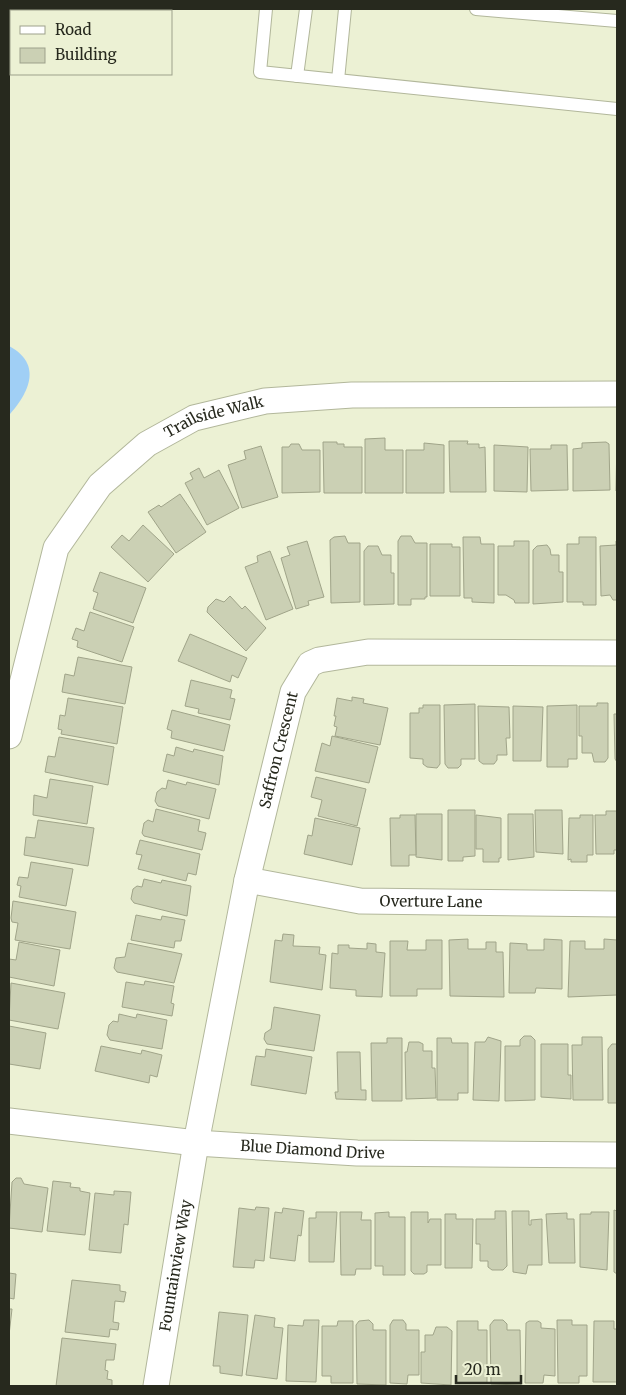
<svg xmlns="http://www.w3.org/2000/svg" width="626" height="1395" font-family="Merriweather,serif">
	<style>
		.water { fill: #a0cff5 }
		.building { fill: #cbd0b4; stroke: #a0a489 }
		.lines { fill: none; stroke-linecap: round; stroke-linejoin: round }
		.service-casing { stroke: #b2b79b; stroke-width: 14 }
		.minor-casing { stroke: #b2b79b; stroke-width: 27 }
		.service { stroke: #fff; stroke-width: 12 }
		.minor { stroke: #fff; stroke-width: 25 }
		.labels { text-anchor: middle; stroke-width: 4; stroke-linejoin: round; paint-order: stroke }
		.street-label { font-size: 15px; fill: #27291e; stroke: #ecf1d4 }
	</style>
	<rect width="100%" height="100%" fill="#ecf1d4"/>
	<path class="water" d="M9,346C43,364 29,393 9,415Z"/>
	<g class="building">
		<path d="M617,437V491H616Z"/>
		<path d="M385,438V450H403V493H365V439Z"/>
		<path d="M449,441H468L467,444H479V448L485,447L486,492H450Z"/>
		<path d="M323,442H337V444H344V447H362V493H324Z"/>
		<path d="M606,442L609,444L610,490L573,491V449L582,448V443Z"/>
		<path d="M424,443L444,445V493H406V450H424Z"/>
		<path d="M291,444H299L302,450H320V492L282,493V447H289Z"/>
		<path d="M494,445L528,447L527,492L494,491Z"/>
		<path d="M551,445H567L568,490L531,491L530,449H551Z"/>
		<path d="M261,446L278,497L242,508L228,465L246,459L244,451Z"/>
		<path d="M199,468L204,478L219,470L239,508L207,525L185,483L193,479L190,473Z"/>
		<path d="M180,494L206,532L176,553L148,512L159,505L161,507Z"/>
		<path d="M143,525L174,554L148,582L111,547L122,535L129,541Z"/>
		<path d="M345,536L348,543H360V602L331,603L330,540L334,537Z"/>
		<path d="M401,536H411L415,543H427V597H425V599H411V605H398V541Z"/>
		<path d="M463,537H480L481,544H494V603L472,602V598H464Z"/>
		<path d="M579,537H596V605H583V602H567V544H579Z"/>
		<path d="M307,541L324,597L308,601L309,605L296,609L281,558L290,555L287,547Z"/>
		<path d="M514,541H529V603H515L514,600L506,595H498V546H514Z"/>
		<path d="M616,541H617V603V600H613L610,595L601,596L600,546L616,545Z"/>
		<path d="M430,544H452V547H460V596H430Z"/>
		<path d="M547,545L550,549L551,555H559V572H563V602L533,604V550L537,546Z"/>
		<path d="M368,546H378L382,555H391V573H394V604L364,605V551Z"/>
		<path d="M270,551L293,609L266,620L245,567L258,562L257,556Z"/>
		<path d="M100,572L146,588L133,623L93,609L98,593L93,591Z"/>
		<path d="M230,596L242,609L245,606L266,628L246,651L207,612L208,607L216,599L224,602Z"/>
		<path d="M90,612L134,627L122,662L77,647L78,641L72,639L76,628L84,631Z"/>
		<path d="M190,634L247,658L238,678L232,675L230,682L178,661Z"/>
		<path d="M78,657L132,667L125,704L62,692L65,674L74,676Z"/>
		<path d="M191,680L232,690L230,698L235,699L230,720L198,713L199,709L185,706Z"/>
		<path d="M352,697L364,699L363,703L388,708L380,745L335,736L337,727L334,726L336,716H334L337,698L352,701Z"/>
		<path d="M68,698L123,707L117,744L61,734L62,730L58,729L60,715L65,716Z"/>
		<path d="M597,703H608V758L605,762H594L592,753H582V736H579V706H597Z"/>
		<path d="M475,704V759H461V765L458,768H448L445,764L444,705Z"/>
		<path d="M423,705H440V764L437,768L427,767L423,764V759L410,758V713H419V708H423Z"/>
		<path d="M577,705V759H568V767H547V706Z"/>
		<path d="M478,706L509,707L510,738H506L507,755H497V760L494,764H483L479,761Z"/>
		<path d="M513,706L543,707L541,761H513Z"/>
		<path d="M172,710L230,725L224,751L171,738L172,731L167,729Z"/>
		<path d="M614,714H617V762L615,759Z"/>
		<path d="M332,736L378,747L369,783L315,771L322,743L330,746Z"/>
		<path d="M59,737L114,747L108,785L45,772L48,756L55,757Z"/>
		<path d="M176,747L193,752L194,749L223,756L219,785L163,771L167,754L174,756Z"/>
		<path d="M316,777L366,789L357,826L318,816L322,800L311,797Z"/>
		<path d="M50,779L93,786L87,824L33,815L34,795L47,798Z"/>
		<path d="M168,780L186,785L187,782L216,789L209,819L158,806L155,801L157,792L162,788L166,789Z"/>
		<path d="M156,809L200,820L198,831L206,833L202,850L144,836L142,833L144,823L148,820L153,822Z"/>
		<path d="M448,810H475V856L463,857V861H448Z"/>
		<path d="M535,810H562L563,854L536,852Z"/>
		<path d="M606,811H617V850H614V854H596L595,815H606Z"/>
		<path d="M416,814H442V860L416,857Z"/>
		<path d="M508,814H533L534,857L508,860Z"/>
		<path d="M400,815H415L416,855H409V866H391L390,818H400Z"/>
		<path d="M476,815L501,818V858H499V862H483V849H476Z"/>
		<path d="M580,815H593V855H587V862H571V859L568,860L569,818H580Z"/>
		<path d="M315,818L360,828L352,865L304,854L308,835L312,836Z"/>
		<path d="M38,820L94,828L88,866L24,855L26,837L35,838Z"/>
		<path d="M140,840L200,854L196,875L188,873L186,881L138,869L142,855L136,854Z"/>
		<path d="M31,862L73,869L66,906L19,897L21,886L17,885L19,877L28,878Z"/>
		<path d="M144,879L161,883L162,880L191,886L187,916L134,903L131,899L133,889L137,886L142,887Z"/>
		<path d="M13,901L76,912L70,949L15,940L18,923L12,922L11,918Z"/>
		<path d="M136,915L161,920L162,916L185,920L181,941H175L174,948L131,940Z"/>
		<path d="M283,934L294,935L293,946L320,947L319,954L326,955L322,990L270,982L275,940L282,941Z"/>
		<path d="M468,939V949H486V942H496V952H503L504,997L450,996L449,940Z"/>
		<path d="M544,939L562,940V989L536,988L535,993H509L510,943L527,944V950H544Z"/>
		<path d="M604,939L617,940V995L568,997L570,941H585V949H604Z"/>
		<path d="M426,940H442V989H417V996H390V941H408L407,950H426Z"/>
		<path d="M19,942L60,950L54,986L9,977V959L16,960Z"/>
		<path d="M128,943L182,954L174,983L117,972L114,968L116,958L125,957Z"/>
		<path d="M367,943L376,944V952L385,953L382,997L356,996V990L330,988L332,953L338,954V945H349V948L367,949Z"/>
		<path d="M145,981L174,986L171,1003L174,1004L172,1016L122,1007L126,982L144,985Z"/>
		<path d="M11,983L65,993L58,1029L9,1020Z"/>
		<path d="M274,1007L320,1015L314,1051L267,1044L264,1039L265,1033L271,1029Z"/>
		<path d="M119,1014L136,1018L137,1014L167,1020L162,1049L110,1040L107,1035L109,1025L113,1021L118,1022Z"/>
		<path d="M9,1026L46,1033L40,1069L9,1064Z"/>
		<path d="M524,1036H531L535,1040V1100L505,1101V1046H520V1040Z"/>
		<path d="M488,1037L501,1041L499,1101L473,1100L475,1042H485Z"/>
		<path d="M582,1037H602L603,1100H573L572,1045H582Z"/>
		<path d="M387,1038H402V1101H372L371,1043H387Z"/>
		<path d="M437,1038H451L452,1043H468V1093H458V1100H437Z"/>
		<path d="M409,1042H419L423,1044V1051H432V1068H435L436,1098L406,1099L405,1052H407Z"/>
		<path d="M541,1044H568V1075H571V1099L541,1097Z"/>
		<path d="M612,1044H617V1103H608V1049Z"/>
		<path d="M101,1046L141,1054L142,1050L162,1055L157,1077L150,1075L149,1083L95,1071Z"/>
		<path d="M266,1049L312,1057L306,1094L251,1085L256,1056L265,1057Z"/>
		<path d="M337,1052H360L361,1090H366V1100L336,1099L335,1092H338Z"/>
		<path d="M16,1178H21L24,1184L48,1188L42,1232L9,1228L12,1182Z"/>
		<path d="M53,1181L71,1183L70,1187L80,1188V1191L90,1193L85,1235L47,1231Z"/>
		<path d="M114,1191L131,1192L128,1225L124,1224L121,1253L89,1250L95,1193L114,1195Z"/>
		<path d="M256,1207L269,1208L264,1261L255,1260L254,1268L233,1267L239,1208L255,1210Z"/>
		<path d="M283,1208L304,1211L301,1236L298,1235L295,1261L270,1258L275,1212L282,1213Z"/>
		<path d="M614,1210L617,1211V1274L614,1272Z"/>
		<path d="M495,1211H506L507,1266L503,1270H492L488,1267V1261H480V1244H476V1219H495Z"/>
		<path d="M512,1211H529V1225H531V1220L542,1219V1265H528L526,1274L513,1272Z"/>
		<path d="M316,1212H337L334,1262H309V1218H316Z"/>
		<path d="M340,1212H362L361,1220H371V1269H356L355,1275H341Z"/>
		<path d="M389,1212V1217H405V1275H383V1266H375V1213Z"/>
		<path d="M411,1212H428V1223L430,1219H441V1265H427V1272L424,1274H414L411,1271Z"/>
		<path d="M591,1212H609L607,1270L580,1267V1214H591Z"/>
		<path d="M567,1213V1219H574L575,1263H549L546,1214Z"/>
		<path d="M445,1214H456V1219H473L472,1268H445Z"/>
		<path d="M9,1273L16,1274L14,1299L9,1298Z"/>
		<path d="M72,1280L120,1285V1291L126,1292L124,1302L115,1301L113,1322L119,1323L118,1330L110,1329L109,1337L65,1332Z"/>
		<path d="M9,1309H12L9,1335Z"/>
		<path d="M219,1312L248,1315L242,1376L220,1373V1366H213Z"/>
		<path d="M255,1315L275,1318L274,1327L283,1328L277,1379L246,1375Z"/>
		<path d="M304,1320H319L316,1382L286,1381L288,1325L303,1326Z"/>
		<path d="M369,1320L373,1324V1330H386V1385L357,1384L356,1325L359,1321Z"/>
		<path d="M393,1320H403L406,1324V1330H419V1375H408L407,1384L390,1383V1325Z"/>
		<path d="M494,1320H503L507,1324V1330H520L521,1385L491,1384L490,1325Z"/>
		<path d="M557,1320H572V1325H587V1376H579V1383H558Z"/>
		<path d="M338,1321H353V1383H331V1376H322V1326H337Z"/>
		<path d="M457,1321H478V1330H487V1383H457Z"/>
		<path d="M529,1321H538L541,1323V1328L555,1329V1376L544,1375L543,1383H525L526,1323Z"/>
		<path d="M594,1321H614V1329H617V1382H593Z"/>
		<path d="M436,1327H447L452,1331L451,1385L421,1383V1352H425V1335H433Z"/>
		<path d="M62,1338L116,1344L114,1360H106L105,1370L108,1371L107,1379L112,1380V1386H56Z"/>
	</g>
	<g class="lines">
		<g class="service-casing">
			<g id="service">
				<path d="M266,9L260,72L617,109"/>
				<path d="M476,9L617,21"/>
				<path d="M297,76L306,9"/>
				<path d="M338,80L345,9"/>
			</g>
		</g>
		<g class="minor-casing">
			<g id="minor">
				<path id="s1" d="M9,736L56,548L100,485L147,444L194,418L265,401L352,395L617,394"/>
				<path id="s2" d="M247,880L360,901L617,904"/>
				<path id="s3" d="M9,1121L196,1143L357,1153L617,1155"/>
				<path id="s4" d="M156,1386L196,1143L247,880L293,692L310,664L319,660L368,652L617,653"/>
			</g>
		</g>
		<use href="#service" class="service"/>
		<use href="#minor" class="minor"/>
	</g>
	<g class="labels">
		<g class="street-label">
			<text dy="5" stroke="none"><textPath href="#s1" startOffset="406">Trailside Walk</textPath></text>
			<text dy="5" stroke="none"><textPath href="#s4" startOffset="648">Saffron Crescent</textPath></text>
			<text dy="5" stroke="none"><textPath href="#s2" startOffset="186">Overture Lane</textPath></text>
			<text dy="5" stroke="none"><textPath href="#s3" startOffset="305">Blue Diamond Drive</textPath></text>
			<text dy="5" stroke="none"><textPath href="#s4" startOffset="122">Fountainview Way</textPath></text>
		</g>
	</g>
	<rect width="626" height="1395" fill="none" stroke="#27291e" stroke-width="20"/>
	<rect x="10" y="10" width="162" height="65" fill="#ecf1d4" stroke="#9da18b"/>
	<rect x="20" y="26" width="25" height="8" fill="#ffffff" stroke="#9da18b"/>
	<text x="55" y="35" font-size="15" fill="#27291e">Road</text>
	<rect x="20" y="48" width="25" height="15" fill="#cbd0b4" stroke="#9da18b"/>
	<text x="55" y="60" font-size="15" fill="#27291e">Building</text>
	<path d="M456 1375v8h65v-8" fill="none" stroke="#27291e" stroke-width="2.5"/>
	<text x="464" y="1375" font-size="15" fill="#27291e" stroke="#ecf1d4" stroke-width="4" paint-order="stroke">20 m</text>
</svg>
